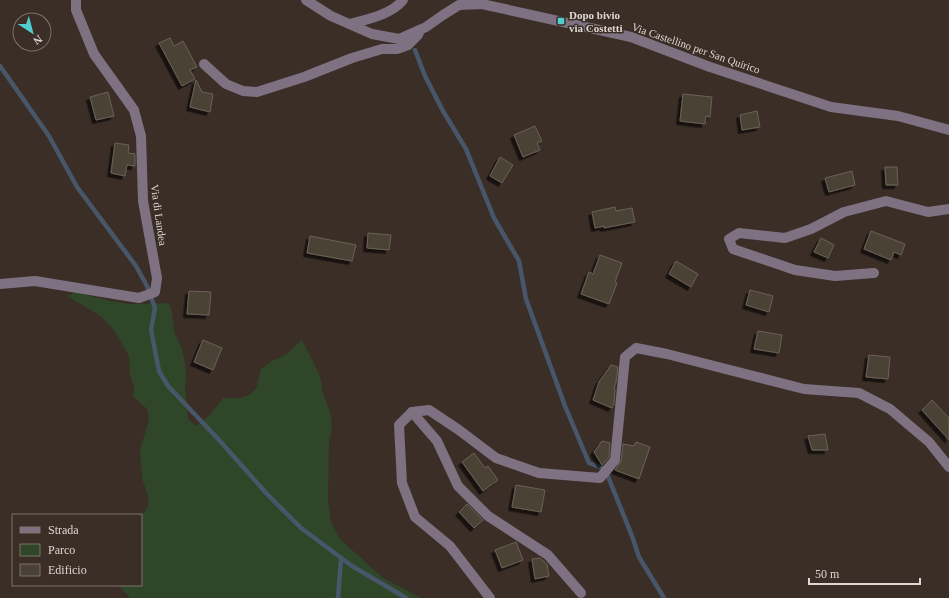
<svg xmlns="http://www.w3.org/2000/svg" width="949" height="598" font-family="'Times New Roman',serif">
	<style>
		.green { fill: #2f4728 }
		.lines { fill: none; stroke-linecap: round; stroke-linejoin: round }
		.stream { stroke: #48566a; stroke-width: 4.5 }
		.building { fill: #4a4236; stroke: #6a6256; filter: url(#shadow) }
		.minor { stroke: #7e7282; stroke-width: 10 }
		.poi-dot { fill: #52cdcf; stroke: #3a2e27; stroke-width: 1.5 }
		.labels { text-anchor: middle; stroke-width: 3; stroke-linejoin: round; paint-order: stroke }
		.poi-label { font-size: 11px; font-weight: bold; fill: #dfd7d3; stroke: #3a2e27; text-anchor: start }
		.street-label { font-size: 11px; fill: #dfd7d3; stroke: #3a2e27 }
	</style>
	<defs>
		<filter id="shadow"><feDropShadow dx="-3.5" dy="3.5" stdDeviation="0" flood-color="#0009"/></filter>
	</defs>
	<rect width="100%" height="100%" fill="#3a2e27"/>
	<path class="green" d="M76,292L110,301L129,304L169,303L172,312L174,332L182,349L186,369L185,389L188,419L196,426L211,414L223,398H240L249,395L256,389L261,369L270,362L287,354L302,340C308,352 314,363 319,374C322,381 321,389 324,396C330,413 335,421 329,441L328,500L331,522L340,539L383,578L421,598H130L118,585H141V517L147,509L149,499L142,478L140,450L149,420L147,409L133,396L134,386L130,376L129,356L114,330L101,316L67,296Z"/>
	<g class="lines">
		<g class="stream">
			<path d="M415,50L425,76L443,111L466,149L494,218L519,261L526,299L565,406L589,463L605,469L632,536L639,557L664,598"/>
			<path d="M0,66L49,136L77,187L136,266L147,286L155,308L151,330L159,371L168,386L220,441L267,494L301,528L352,566L406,598"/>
			<path d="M338,598L341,558"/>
		</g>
	</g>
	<g class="building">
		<path d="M170,38L174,46L183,41L197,67L190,70L195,79L182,86L159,43Z"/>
		<path d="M196,80L202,92L213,94L210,112L190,107Z"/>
		<path d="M108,92L114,116L96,120L90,97Z"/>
		<path d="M683,94L712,97L710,117L706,116L705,124L680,121Z"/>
		<path d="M757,111L760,127L742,130L740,115Z"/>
		<path d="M535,126L542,141L537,143L540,150L523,157L514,135Z"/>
		<path d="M115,143L129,145L128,153L135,154V166L127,165L125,176L111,173Z"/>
		<path d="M500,157L513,165L502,183L490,176Z"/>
		<path d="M885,167H897L898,185H886Z"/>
		<path d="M852,171L855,185L829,192L825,178Z"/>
		<path d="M615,207L616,211L632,208L635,222L604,228V226L595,228L592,212Z"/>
		<path d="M871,231L905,244L901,255L894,252L891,260L864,249Z"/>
		<path d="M368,233L391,235L389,250L367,248Z"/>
		<path d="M310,236L356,245L352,261L307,253Z"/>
		<path d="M821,238L834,245L828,258L814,252Z"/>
		<path d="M600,255L622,263L615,282L617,283L609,304L581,294L589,272L593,274Z"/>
		<path d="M676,261L698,274L691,287L669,274Z"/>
		<path d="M750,290L773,296L769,312L746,305Z"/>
		<path d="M189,291L211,292L209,315L187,314Z"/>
		<path d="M758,331L782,335L779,353L754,349Z"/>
		<path d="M203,340L222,348L213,370L194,362Z"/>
		<path d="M869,355L890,357L888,379L866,377Z"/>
		<path d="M611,365L618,367L616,382L614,389H615L614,404L612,408L593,400L599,382Z"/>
		<path d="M932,400L949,418V440L922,410Z"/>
		<path d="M825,434L828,450H812L808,436Z"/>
		<path d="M602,441L610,443L609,457L602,465L594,452Z"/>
		<path d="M636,442L650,447L639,479L615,470L621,461L623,444L634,446Z"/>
		<path d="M474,453L485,468L488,466L498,480L483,491L462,462Z"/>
		<path d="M516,485L545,490L541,512L512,507Z"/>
		<path d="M467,504L483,520L474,528L459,512Z"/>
		<path d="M516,542L523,560L502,568L495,550Z"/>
		<path d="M540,558L547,564L549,576L535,579L532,559Z"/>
	</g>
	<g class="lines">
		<g class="minor">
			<path d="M306,0L331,16L372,34L399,39L426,27L443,15L459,5L482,4L631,37L710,67L831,107L898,116L949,130"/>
			<path d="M350,24C368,19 391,15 403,0"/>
			<path d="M204,64L226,84L243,91L257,92L304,77L352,58L382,49H397L408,45L418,35L420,30"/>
			<path d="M874,273L835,276L795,270L733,249L729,239L739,233L785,238L811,229L844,212L886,201L928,212L949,209"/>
			<path d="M0,284L35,281L139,298L155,292L157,278L143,201L141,136L134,110L94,54L76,10V0"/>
			<path d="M412,412L437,441L458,486L488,516L548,555L581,593"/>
			<path d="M490,598L450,546L415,517L402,483L399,425L412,412L429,410L459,430L496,458L539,473L600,478L615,460L625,357L636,348L667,354L804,389L859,393L890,409L929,442L949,467"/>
		</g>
	</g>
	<rect class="poi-dot" x="557" y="17" width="8" height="8" rx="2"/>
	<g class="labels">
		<g class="poi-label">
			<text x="569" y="19">Dopo bivio<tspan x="569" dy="13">via Costetti</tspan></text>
		</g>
		<g class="street-label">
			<text transform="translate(696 48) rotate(19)" y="4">Via Castellino per San Quirico</text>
			<text transform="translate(159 215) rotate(82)" y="4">Via di Landea</text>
		</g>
	</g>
	<rect x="12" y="514" width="130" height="72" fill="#3a2e27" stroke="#7c726c"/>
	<rect x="20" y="527" width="20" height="6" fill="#7e7282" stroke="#7c726c"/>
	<text x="48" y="534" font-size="12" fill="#dfd7d3">Strada</text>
	<rect x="20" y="544" width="20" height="12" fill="#2f4728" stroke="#7c726c"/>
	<text x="48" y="554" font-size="12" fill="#dfd7d3">Parco</text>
	<rect x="20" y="564" width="20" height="12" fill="#4a4236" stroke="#7c726c"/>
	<text x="48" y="574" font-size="12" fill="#dfd7d3">Edificio</text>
	<g transform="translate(32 32) rotate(144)"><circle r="19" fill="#3a2e27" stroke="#7c726c"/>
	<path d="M0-3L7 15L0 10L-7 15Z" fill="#52cdcf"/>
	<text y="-6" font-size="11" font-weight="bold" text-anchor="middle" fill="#dfd7d3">N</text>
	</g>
	<path d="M809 578v6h111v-6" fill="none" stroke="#dfd7d3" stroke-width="2"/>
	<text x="815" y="578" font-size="12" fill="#dfd7d3" stroke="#3a2e27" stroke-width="3" paint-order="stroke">50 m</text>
</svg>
